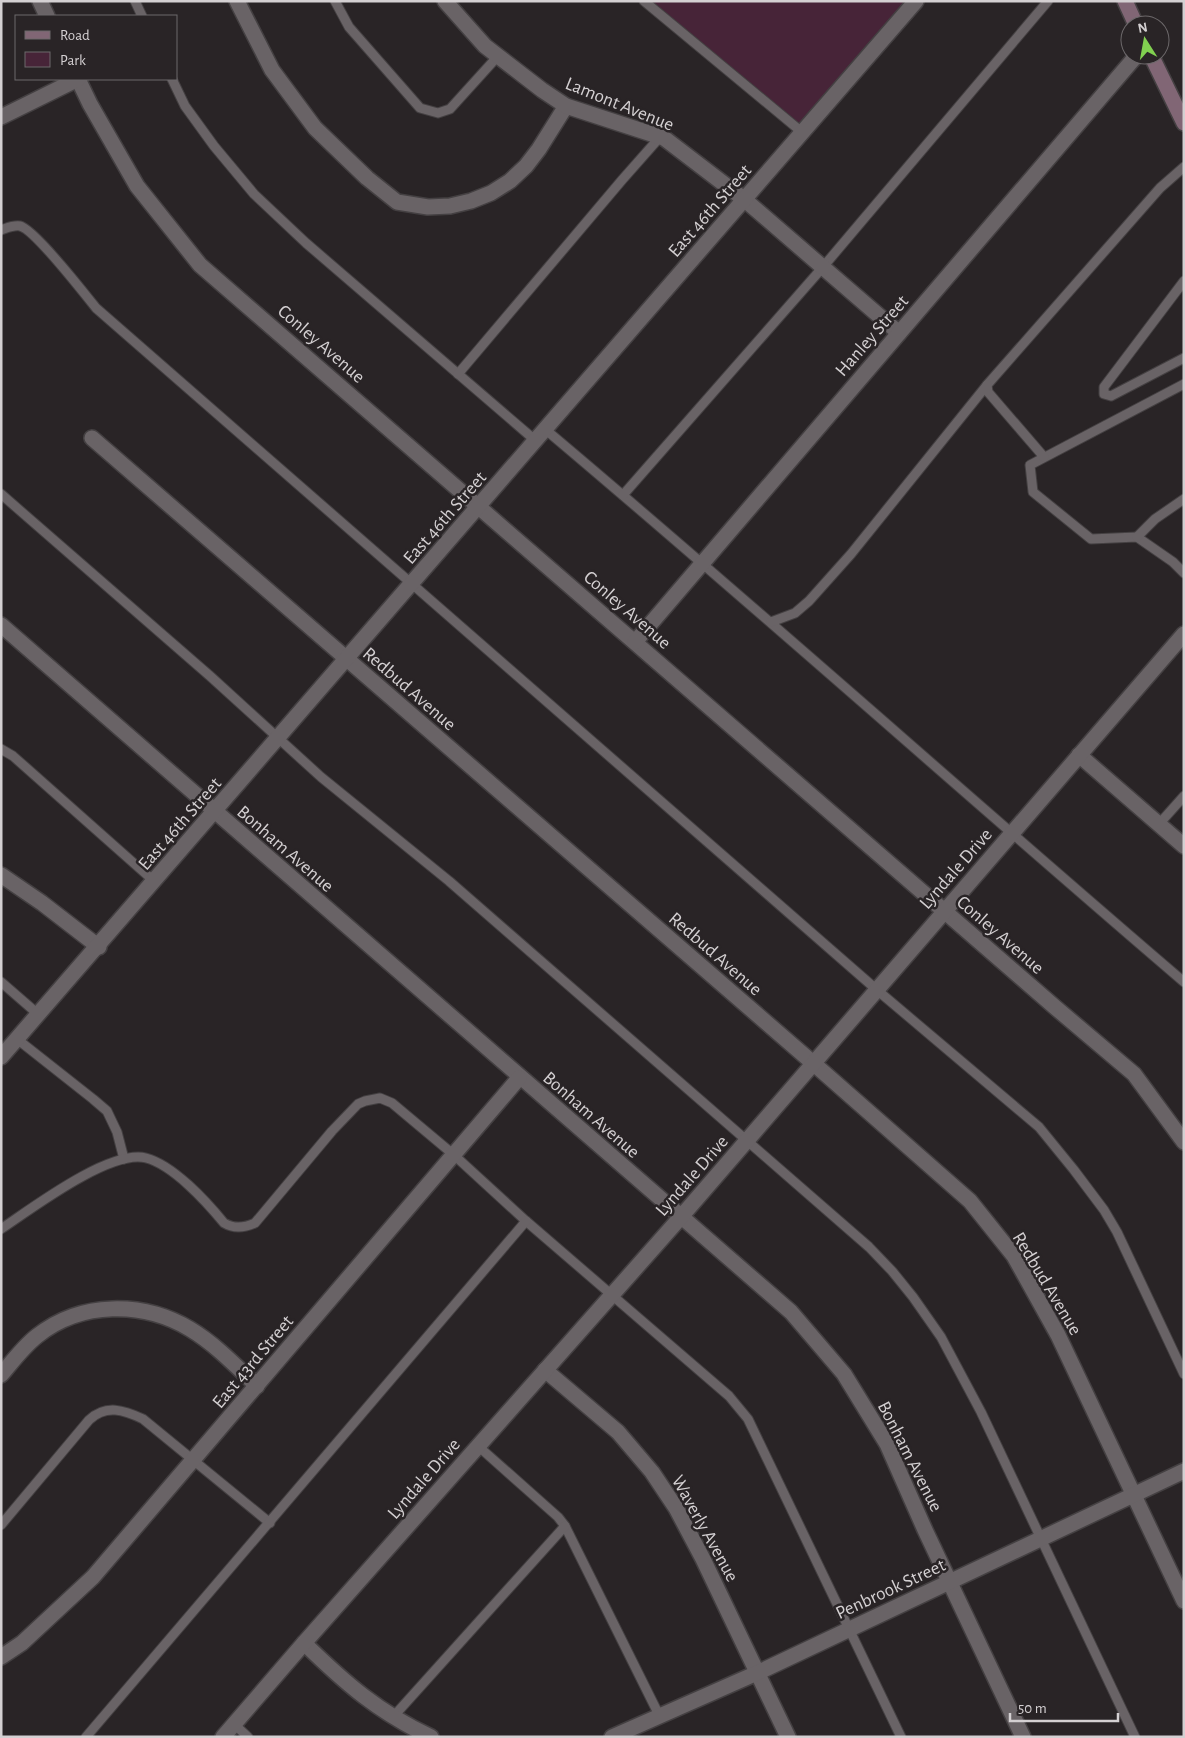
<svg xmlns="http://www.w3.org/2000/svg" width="1185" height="1738" font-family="'Alegreya Sans',sans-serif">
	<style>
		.green { fill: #472438 }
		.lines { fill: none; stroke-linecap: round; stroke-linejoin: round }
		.service-casing { stroke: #444042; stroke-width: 11 }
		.minor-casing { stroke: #444042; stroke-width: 18 }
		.tertiary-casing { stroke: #444042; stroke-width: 18 }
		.secondary-casing { stroke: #444042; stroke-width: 18 }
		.service { stroke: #696366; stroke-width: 9 }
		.minor { stroke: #696366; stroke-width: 15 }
		.tertiary { stroke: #696366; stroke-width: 15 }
		.secondary { stroke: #816675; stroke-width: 15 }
		.labels { text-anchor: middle; stroke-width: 5; stroke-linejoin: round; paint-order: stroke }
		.street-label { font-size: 19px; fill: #d4d0d2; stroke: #292426 }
	</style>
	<rect width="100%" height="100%" fill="#292426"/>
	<path class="green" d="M645,1H917L803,133Z"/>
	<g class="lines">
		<g class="service-casing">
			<g id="service">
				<path d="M135,1L142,16"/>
				<path d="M335,1L349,27L420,108L438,113L450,109L498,56"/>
				<path d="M644,1L803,133"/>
				<path d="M172,79L185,106L214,146L254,194L306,243L536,441"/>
				<path d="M1,230C7,228 13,225 20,226C34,229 84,293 96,308L877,990L1039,1127L1074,1170L1104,1210L1117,1232L1184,1374"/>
				<path d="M1184,281L1104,387V394L1111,396L1184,358"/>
				<path d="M458,374L622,180L660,137"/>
				<path d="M1184,384L1030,465L1033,492L1091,539L1137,537L1173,562L1184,573"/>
				<path d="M546,430C761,611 970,799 1184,982"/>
				<path d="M1044,457L988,392L987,385L1160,188L1184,167"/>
				<path d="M1,494L210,676L321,777L449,881L869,1247L892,1271L913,1297L941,1337L981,1412L1135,1737"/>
				<path d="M623,495L823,267L1048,1"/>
				<path d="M1137,537L1155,519L1184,499"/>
				<path d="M771,622L795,613L809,601L851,554L987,385"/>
				<path d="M1,749L13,756L155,882"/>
				<path d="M1159,824L1184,796"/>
				<path d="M1,982L39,1015"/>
				<path d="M17,1039L93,1099L107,1111L117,1132L124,1159"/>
				<path d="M1,1229C31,1209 110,1149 146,1158C173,1165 206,1201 224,1223C234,1229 244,1228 255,1223L332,1131L358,1104L365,1101L380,1098L392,1103L454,1155L526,1221L729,1396L748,1419L901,1737"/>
				<path d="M478,1446L558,1517L565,1526L660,1717"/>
				<path d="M1,1525L89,1420C106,1404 124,1410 143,1419L270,1523"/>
				<path d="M393,1717L565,1526"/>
				<path d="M234,1724L248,1737"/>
				<path d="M86,1737L526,1221"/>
			</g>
		</g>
		<g class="minor-casing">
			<g id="minor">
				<path d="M40,1L47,16"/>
				<path d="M237,1L272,70L315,128L367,178L397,202L428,207L450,206L471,201L491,193L510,181L526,166L539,149L566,106"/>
				<path d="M445,1L485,46L542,90L566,106L664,138L745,200L899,333"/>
				<path d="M78,79L90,104L137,186L200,265L1056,1008L1134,1074L1184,1142"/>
				<path d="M1,117L78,79"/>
				<path d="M92,438L813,1063L970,1201L1014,1256L1058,1335L1184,1601"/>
				<path d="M1,625L791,1312L844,1374L887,1444L925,1530L1023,1737"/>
				<path d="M635,642L1137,55"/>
				<path d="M1079,755L1184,846"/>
				<path d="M1,875L42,903L99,947"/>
				<path d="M1,1057L916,1"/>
				<path d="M545,1370L618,1432L652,1472L676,1508L703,1559L788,1737"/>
				<path d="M1,1375C12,1362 23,1347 37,1336C81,1301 143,1301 190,1329C215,1344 236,1366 257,1386"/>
				<path d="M304,1643C345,1683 378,1712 431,1737"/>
				<path d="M1,1657L22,1643L93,1577L519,1078"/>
				<path d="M612,1737L757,1673L1184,1471"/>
			</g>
		</g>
		<g class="tertiary-casing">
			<path id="tertiary" d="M223,1737L304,1643L680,1218L1184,634"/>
		</g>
		<g class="secondary-casing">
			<g id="secondary">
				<path d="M1125,1L1136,25"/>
				<path d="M1151,55L1184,123"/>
			</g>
		</g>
		<use href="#service" class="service"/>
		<use href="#minor" class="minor"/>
		<use href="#tertiary" class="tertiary"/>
		<use href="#secondary" class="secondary"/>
	</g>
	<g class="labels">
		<g class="street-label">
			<text transform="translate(620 103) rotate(22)" y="7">Lamont Avenue</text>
			<text transform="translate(709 210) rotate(-49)" y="7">East 46th Street</text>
			<text transform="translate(871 335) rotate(-49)" y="7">Hanley Street</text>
			<text transform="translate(322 343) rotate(41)" y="7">Conley Avenue</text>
			<text transform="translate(444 517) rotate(-49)" y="7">East 46th Street</text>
			<text transform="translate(628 609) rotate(41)" y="7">Conley Avenue</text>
			<text transform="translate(410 688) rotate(41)" y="7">Redbud Avenue</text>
			<text transform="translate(179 823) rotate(-49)" y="7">East 46th Street</text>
			<text transform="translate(286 848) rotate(41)" y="7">Bonham Avenue</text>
			<text transform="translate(955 868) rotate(-49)" y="7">Lyndale Drive</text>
			<text transform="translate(1001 934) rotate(41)" y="7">Conley Avenue</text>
			<text transform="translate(716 953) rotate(41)" y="7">Redbud Avenue</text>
			<text transform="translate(592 1114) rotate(41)" y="7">Bonham Avenue</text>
			<text transform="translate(691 1175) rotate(-49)" y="7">Lyndale Drive</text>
			<text transform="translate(1048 1283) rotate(59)" y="7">Redbud Avenue</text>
			<text transform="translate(252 1361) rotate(-50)" y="7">East 43rd Street</text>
			<text transform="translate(911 1456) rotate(63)" y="7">Bonham Avenue</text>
			<text transform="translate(423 1478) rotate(-49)" y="7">Lyndale Drive</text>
			<text transform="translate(706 1528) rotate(61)" y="7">Waverly Avenue</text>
			<text transform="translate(890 1588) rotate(-25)" y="7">Penbrook Street</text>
		</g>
	</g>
	<rect width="1185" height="1738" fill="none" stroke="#d4d0d2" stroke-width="5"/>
	<rect x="15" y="15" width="162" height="65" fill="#292426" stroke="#6d696b"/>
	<rect x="25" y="31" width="25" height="8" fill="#816675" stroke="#6d696b"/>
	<text x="60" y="40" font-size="15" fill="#d4d0d2">Road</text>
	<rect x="25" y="52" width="25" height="15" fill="#472438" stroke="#6d696b"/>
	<text x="60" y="65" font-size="15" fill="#d4d0d2">Park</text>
	<g transform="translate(1145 40) rotate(349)"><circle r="24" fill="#292426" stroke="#6d696b"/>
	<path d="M0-4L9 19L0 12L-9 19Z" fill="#81d050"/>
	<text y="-8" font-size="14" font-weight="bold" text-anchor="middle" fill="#d4d0d2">N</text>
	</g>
	<path d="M1010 1713v8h108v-8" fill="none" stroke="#d4d0d2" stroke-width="2.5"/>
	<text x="1018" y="1713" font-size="15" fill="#d4d0d2" stroke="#292426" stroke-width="4" paint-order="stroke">50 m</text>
</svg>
